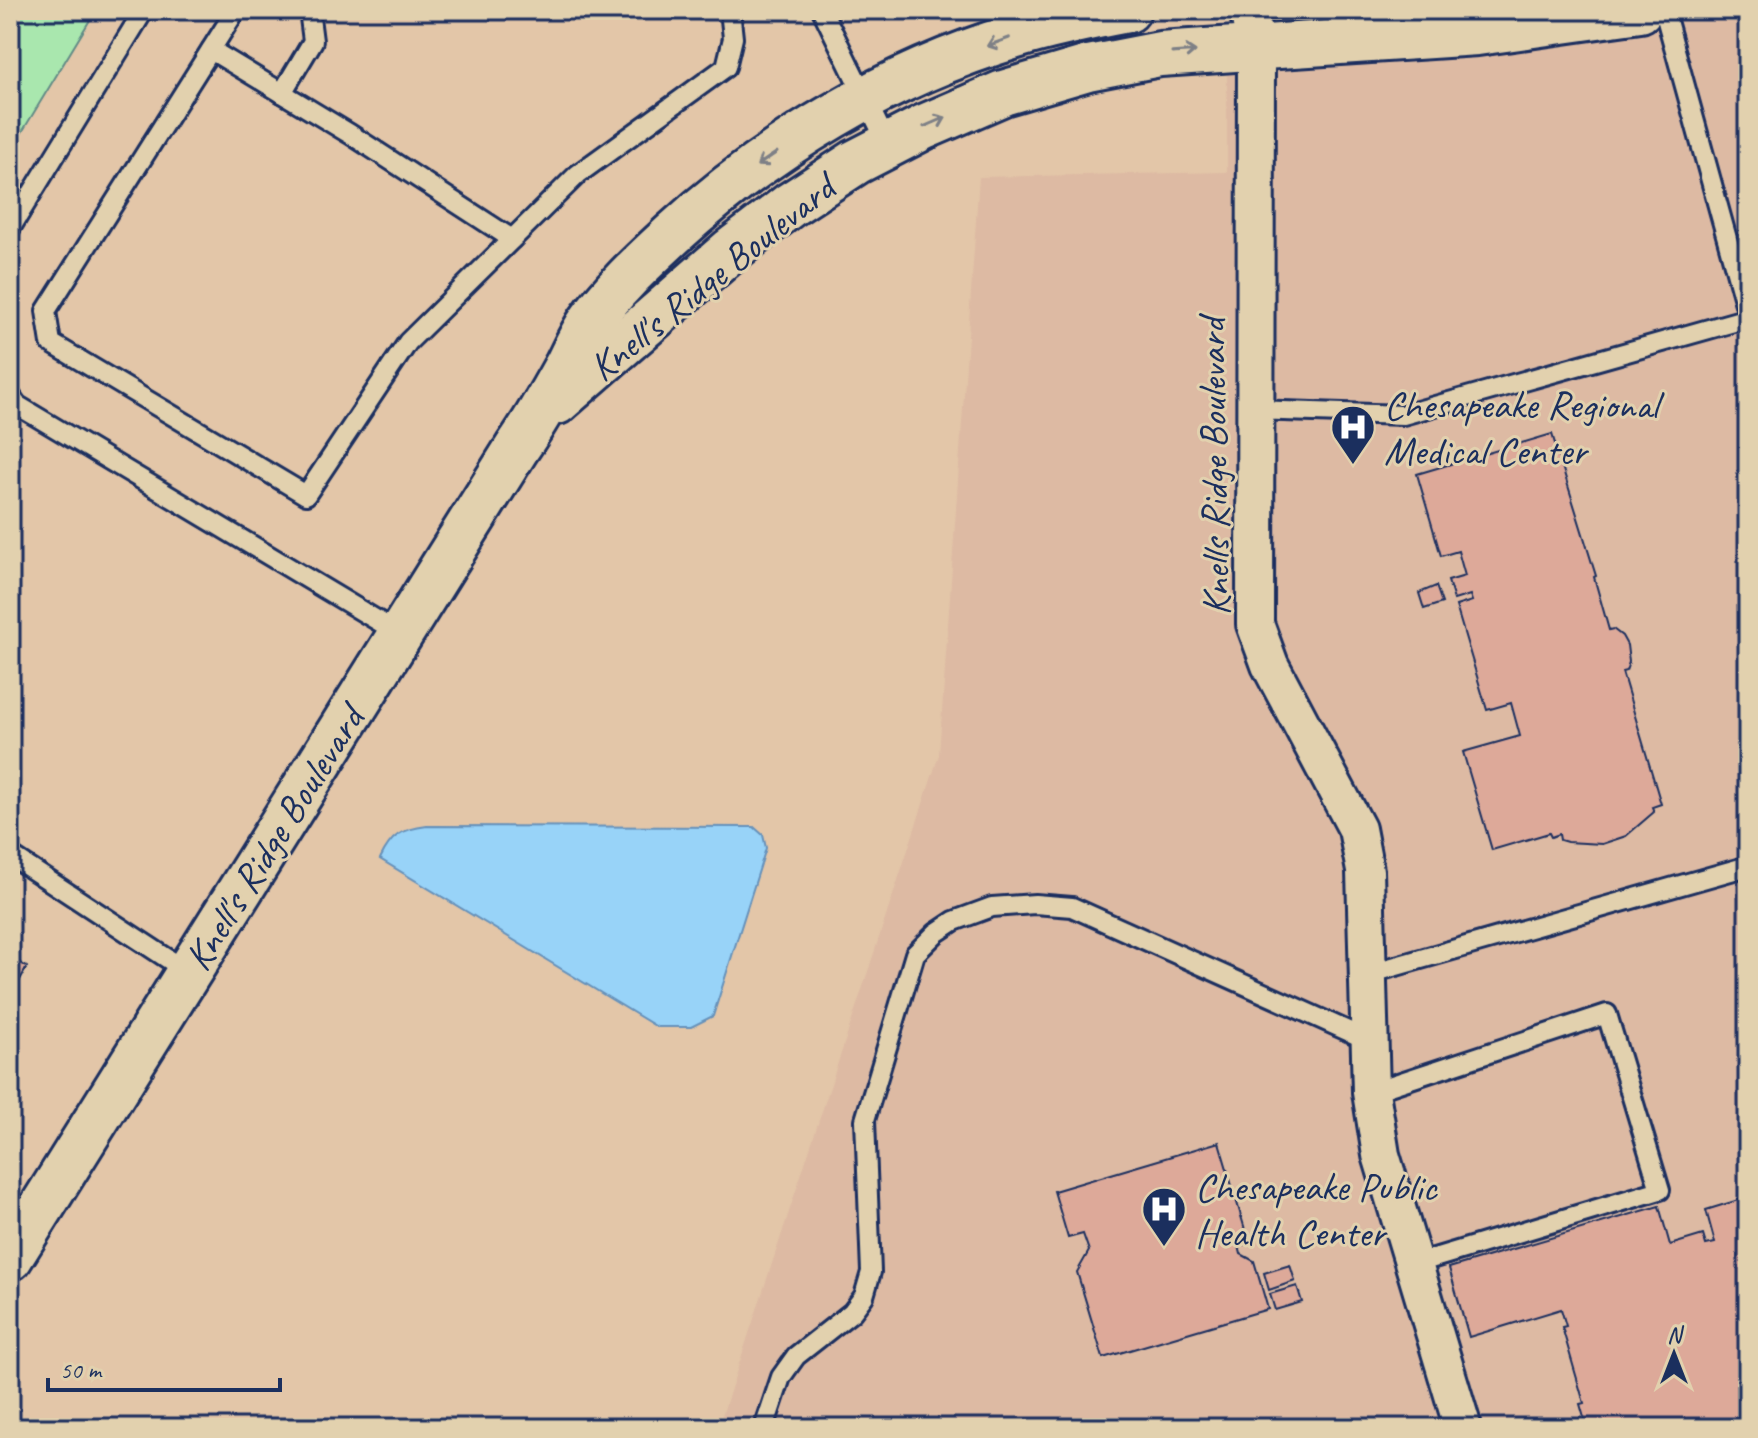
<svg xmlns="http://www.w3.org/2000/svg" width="1758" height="1438" font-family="Caveat,sans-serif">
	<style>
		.built { fill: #ddbaa3 }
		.green { fill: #a9e7ae; stroke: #628b86; stroke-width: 2 }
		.water { fill: #98d3f8; stroke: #6691ba; stroke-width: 2 }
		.building { fill: #dda999; stroke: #1b2f5e; stroke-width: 2 }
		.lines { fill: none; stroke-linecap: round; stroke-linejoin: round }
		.service-casing { stroke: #1b2f5e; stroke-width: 24 }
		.minor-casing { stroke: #1b2f5e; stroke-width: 42 }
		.tertiary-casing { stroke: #1b2f5e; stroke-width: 50 }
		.service { stroke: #e2d1ae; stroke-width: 18 }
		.minor { stroke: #e2d1ae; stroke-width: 36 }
		.tertiary { stroke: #e2d1ae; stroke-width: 44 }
		.oneway { stroke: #7e8086 }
		.labels { text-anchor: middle; stroke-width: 6; stroke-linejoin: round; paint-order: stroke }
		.street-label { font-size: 40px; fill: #1b2f5e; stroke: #e2d1ae }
		.poi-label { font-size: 40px; fill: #1b2f5e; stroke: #e2d1ae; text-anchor: start }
	</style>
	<rect width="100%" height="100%" fill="#e3c6a8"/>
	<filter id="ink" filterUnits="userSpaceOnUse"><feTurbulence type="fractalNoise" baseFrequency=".0125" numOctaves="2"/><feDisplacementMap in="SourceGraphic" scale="16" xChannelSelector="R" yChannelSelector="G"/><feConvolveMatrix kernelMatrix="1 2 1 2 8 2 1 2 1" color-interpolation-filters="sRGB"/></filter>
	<g filter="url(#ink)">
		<path class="built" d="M1320,10H1748V1428H718L939,755L979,177L1227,172V70L1318,64Z"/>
		<path class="green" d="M10,10H96L10,152Z"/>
		<path class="water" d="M427,826L754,827L763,835L766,848L713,1016L691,1027H657L380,859C391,835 402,829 427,826Z"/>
		<g class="building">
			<path d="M1552,434L1596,576L1594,577L1609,630L1613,629L1622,636L1627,645L1629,662L1626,671L1622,672L1661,804L1652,807L1654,812L1626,836L1602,844L1567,842L1560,840L1559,834L1551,837L1549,833L1492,850L1463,752L1520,736L1511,703L1487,710L1456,606L1472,601L1470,595L1454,600L1448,581L1465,576L1458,551L1441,556L1417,474Z"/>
			<path d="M1436,586L1442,603L1424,609L1419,593Z"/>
			<path d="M10,957L27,967L10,998Z"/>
			<path d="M1219,1142L1249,1243L1239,1246L1241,1254L1254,1261L1268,1309L1103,1358L1077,1272L1089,1251L1083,1234L1068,1238L1054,1191Z"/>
			<path d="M1748,1197V1428H1587L1580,1404L1584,1403L1562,1327L1566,1326L1561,1309L1469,1337L1449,1268L1659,1206L1670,1245L1703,1235L1706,1245L1715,1243L1706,1210Z"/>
			<path d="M1290,1265L1295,1281L1269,1290L1264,1273Z"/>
			<path d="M1297,1286L1302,1302L1275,1310L1270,1294Z"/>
		</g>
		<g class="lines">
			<g class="service-casing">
				<g id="service">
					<path d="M236,10L46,311L51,343L306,495L408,342L578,174L726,67L733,38L730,10"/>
					<path d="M822,10L888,145"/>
					<path d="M1360,10L1362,40"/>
					<path d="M1664,10L1748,315"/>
					<path d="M211,50L350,134L512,239"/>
					<path d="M282,93L313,41L309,10"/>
					<path d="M10,229L144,10"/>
					<path d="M10,395L17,405L400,634"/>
					<path d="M1255,410L1403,415L1748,318"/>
					<path d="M10,855L188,972"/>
					<path d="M1368,974L1748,866"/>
					<path d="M1371,1092L1607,1014L1660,1190L1414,1264"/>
					<path d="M764,1428L781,1377L796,1356L852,1312L864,1296L871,1272L865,1120L915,954L936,933L954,921L992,907L1035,904L1072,907L1370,1041"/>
				</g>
			</g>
			<g class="minor-casing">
				<path id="minor" d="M1248,10L1256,46L1255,624L1270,665L1357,829L1365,871L1371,1092L1381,1155L1463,1428"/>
			</g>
			<g class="tertiary-casing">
				<g id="tertiary">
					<path d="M557,402L730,251L790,205L856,162L924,127L1003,93L1088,68L1160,54L1477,33L1640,10"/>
					<path d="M10,1258L517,448C536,421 551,394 567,365C574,351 581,335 590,322C613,289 644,261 673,234C770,145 889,74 1016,36C1052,25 1091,17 1128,10"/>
				</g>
			</g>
			<use href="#service" class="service"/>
			<use href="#minor" class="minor"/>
			<use href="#tertiary" class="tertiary"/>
		</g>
		<defs><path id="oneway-shaft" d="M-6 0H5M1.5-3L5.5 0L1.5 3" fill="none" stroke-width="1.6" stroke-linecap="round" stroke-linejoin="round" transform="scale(2)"/></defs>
		<g class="oneway">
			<use href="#oneway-shaft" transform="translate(998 42) rotate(160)"/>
			<use href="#oneway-shaft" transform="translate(1184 52) rotate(-4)"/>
			<use href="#oneway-shaft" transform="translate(935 122) rotate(-23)"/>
			<use href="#oneway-shaft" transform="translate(767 159) rotate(146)"/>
		</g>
	</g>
	<defs>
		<g id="hospital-pin" transform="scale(2.3)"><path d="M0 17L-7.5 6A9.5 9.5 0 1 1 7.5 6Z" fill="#1b2f5e" stroke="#e2d1ae"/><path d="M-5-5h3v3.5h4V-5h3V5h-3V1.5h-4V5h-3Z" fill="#fff"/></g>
	</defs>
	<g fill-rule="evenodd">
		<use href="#hospital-pin" x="1353" y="427"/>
		<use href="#hospital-pin" x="1164" y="1209"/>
	</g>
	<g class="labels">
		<g class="street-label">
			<text transform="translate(711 277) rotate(-39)" y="14">Knell's Ridge Boulevard</text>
			<text transform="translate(1213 467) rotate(-91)" y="14">Knells Ridge Boulevard</text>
			<text transform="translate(273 838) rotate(-58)" y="14">Knell's Ridge Boulevard</text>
		</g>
		<g class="poi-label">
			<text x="1384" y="418">Chesapeake Regional<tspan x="1384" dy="46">Medical Center</tspan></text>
			<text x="1195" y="1200">Chesapeake Public<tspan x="1195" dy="46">Health Center</tspan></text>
		</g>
	</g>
	<rect width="1758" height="1438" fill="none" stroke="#e2d1ae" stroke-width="40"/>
	<rect x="20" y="20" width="1718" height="1398" fill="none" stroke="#1b2f5e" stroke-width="3" filter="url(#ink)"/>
	<g transform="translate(1674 1354)" stroke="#e2d1ae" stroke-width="6" paint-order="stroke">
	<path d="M0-6L14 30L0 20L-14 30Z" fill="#1b2f5e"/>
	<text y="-12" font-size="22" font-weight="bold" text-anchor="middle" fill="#1b2f5e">N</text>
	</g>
	<path d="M48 1378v12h232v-12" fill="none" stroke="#1b2f5e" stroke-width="4"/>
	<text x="60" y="1378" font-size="24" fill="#1b2f5e" stroke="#e2d1ae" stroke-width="6" paint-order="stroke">50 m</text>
</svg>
